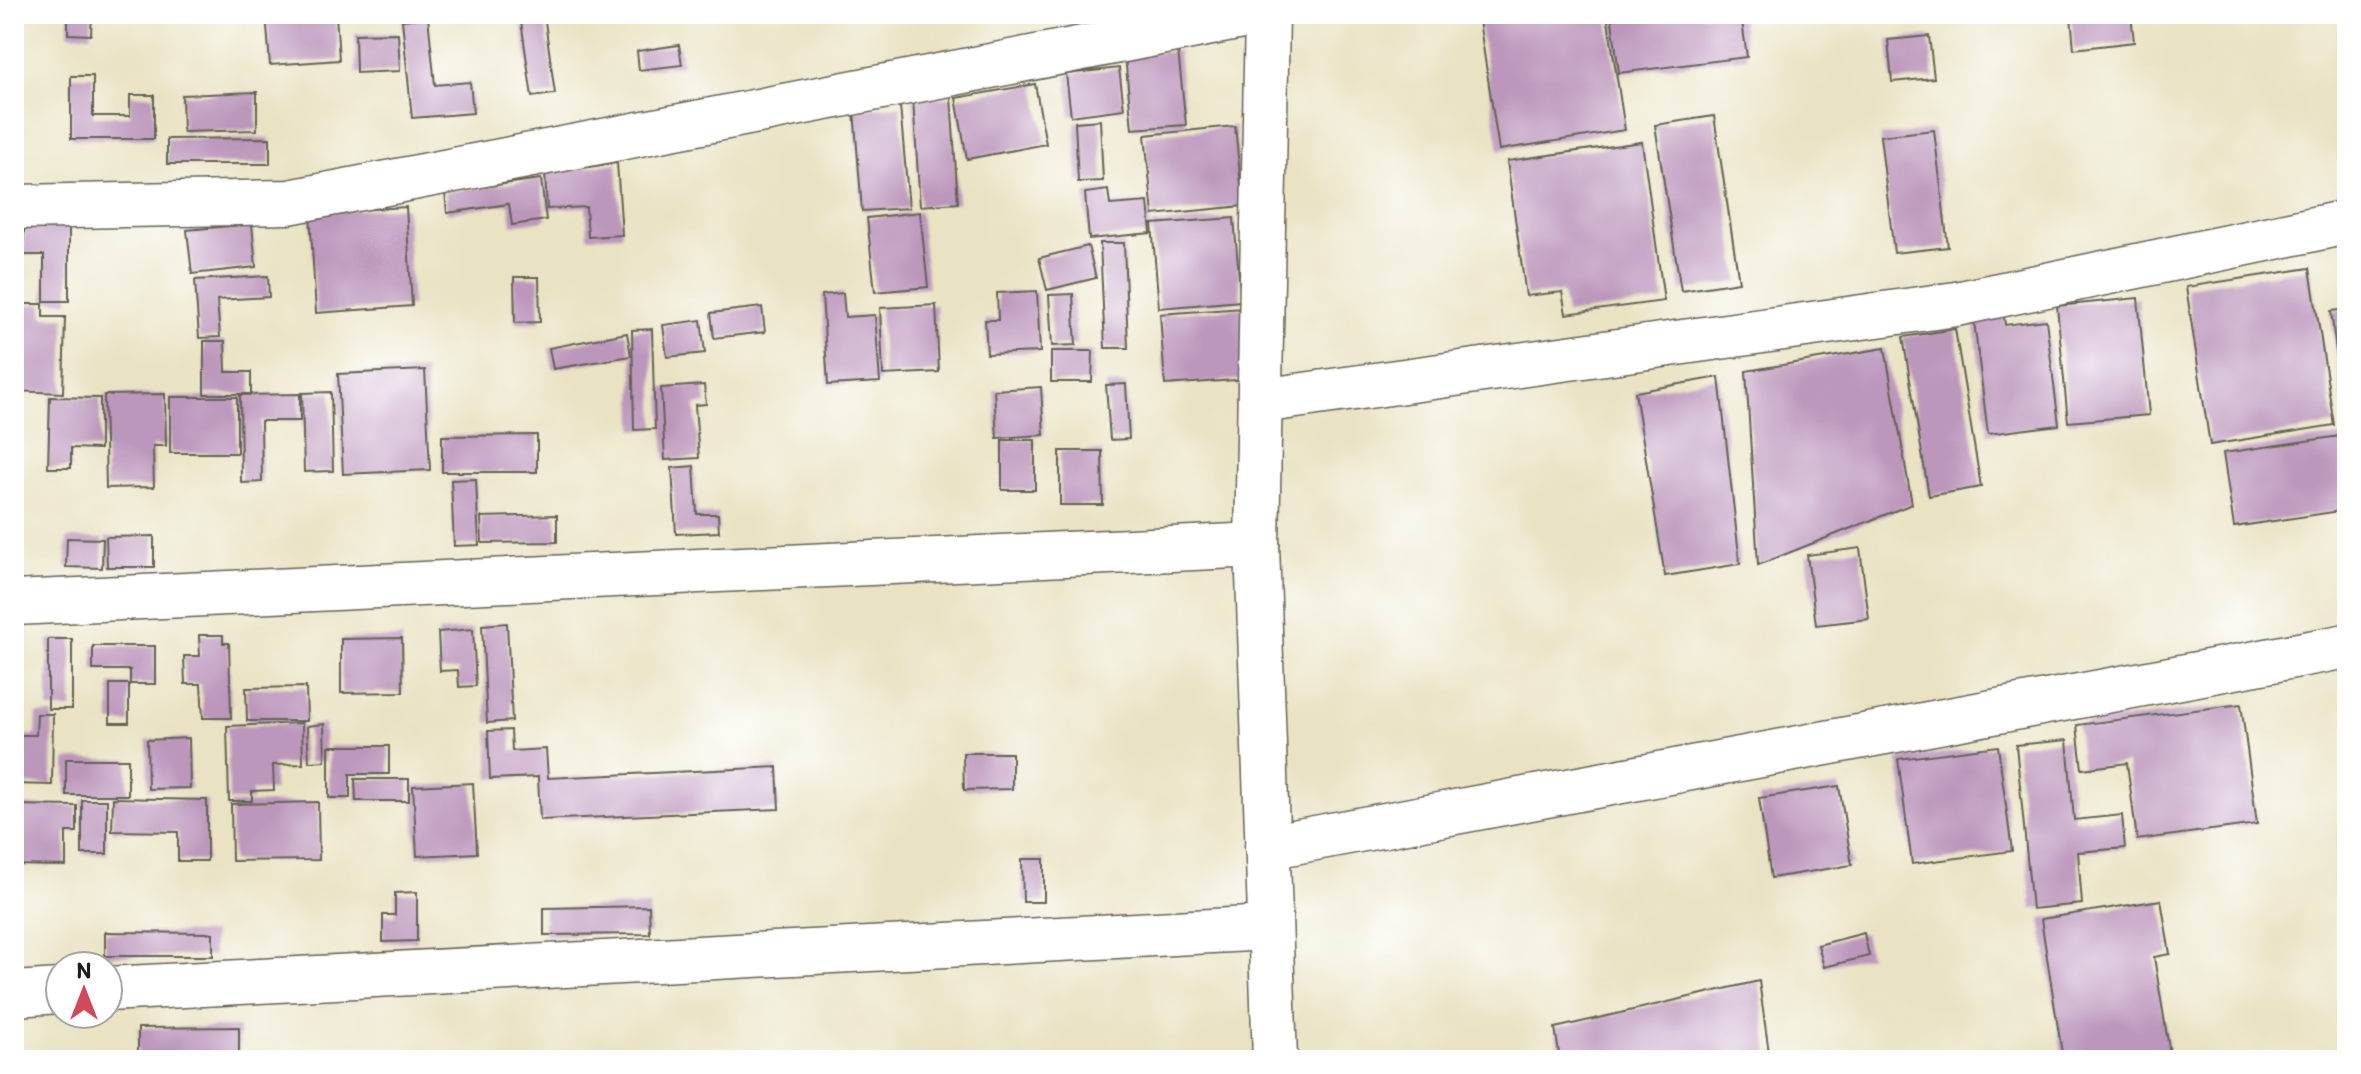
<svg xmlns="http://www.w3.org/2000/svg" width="2361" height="1074" font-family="Itim,sans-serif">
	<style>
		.building { fill: #bc97bc }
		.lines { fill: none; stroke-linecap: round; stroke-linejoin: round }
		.minor-casing { stroke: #646256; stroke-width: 47 }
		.tertiary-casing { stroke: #646256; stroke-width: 47 }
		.minor { stroke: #fff; stroke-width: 44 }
		.tertiary { stroke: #fff; stroke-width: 44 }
	</style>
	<rect width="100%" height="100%" fill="#fff"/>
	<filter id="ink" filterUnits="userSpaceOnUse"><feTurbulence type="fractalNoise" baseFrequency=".0125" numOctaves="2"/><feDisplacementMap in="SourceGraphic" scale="16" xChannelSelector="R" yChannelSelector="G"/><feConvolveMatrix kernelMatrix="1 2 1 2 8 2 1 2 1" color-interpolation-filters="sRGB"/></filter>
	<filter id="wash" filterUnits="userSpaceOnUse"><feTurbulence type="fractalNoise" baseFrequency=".006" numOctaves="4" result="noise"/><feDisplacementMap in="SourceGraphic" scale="32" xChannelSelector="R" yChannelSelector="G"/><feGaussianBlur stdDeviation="1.8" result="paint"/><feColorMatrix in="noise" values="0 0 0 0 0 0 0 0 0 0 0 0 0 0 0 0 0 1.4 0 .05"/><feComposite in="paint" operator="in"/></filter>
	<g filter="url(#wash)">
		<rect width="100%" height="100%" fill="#e9e3c3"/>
		<g id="blocks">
			<g class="building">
				<path d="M68,14H92L91,35L68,34Z"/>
				<path d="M266,14H336L339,60L270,65Z"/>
				<path d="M520,14H544L555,94L532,97Z"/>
				<path d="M1478,14H1607L1625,130L1499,150Z"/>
				<path d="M1611,14H1741L1747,57L1619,73Z"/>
				<path d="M2090,14H2131L2134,42L2074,49L2071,16Z"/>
				<path d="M428,17L435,85L470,82L473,113L412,118L402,20Z"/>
				<path d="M398,33L400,71L356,73L355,34Z"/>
				<path d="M1929,36L1934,78L1892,82L1888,40Z"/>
				<path d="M679,45L682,65L639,70L637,51Z"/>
				<path d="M1178,51L1186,125L1132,129L1125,56Z"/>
				<path d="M1119,68L1124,109L1071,116L1066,74Z"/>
				<path d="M71,76H93V116H130V95H154V139H71Z"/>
				<path d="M1035,84L1046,144L967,159L956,98Z"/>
				<path d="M257,92V130L183,132L182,95Z"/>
				<path d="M951,97L958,203L920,206L913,99Z"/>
				<path d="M900,106L909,208L862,211L854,110Z"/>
				<path d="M1714,116L1739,282L1681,291L1655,125Z"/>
				<path d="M1100,120L1103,181L1078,182L1075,122Z"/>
				<path d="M1235,126L1243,206L1153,215L1145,135Z"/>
				<path d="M1934,130L1948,247L1894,253L1880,136Z"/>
				<path d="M270,138V164H167V139Z"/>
				<path d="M1642,142L1664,301L1566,314L1562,292L1526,296L1507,161Z"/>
				<path d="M617,163L622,235L588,237L586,207L547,209L545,173Z"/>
				<path d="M541,179L546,220L512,225L509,204L447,213L445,192Z"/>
				<path d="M1108,190L1110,205L1148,202L1151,233L1089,239L1085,193Z"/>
				<path d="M406,207L412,306L316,313L310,213Z"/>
				<path d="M920,212L928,287L875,292L867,218Z"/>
				<path d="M1234,218L1241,301L1159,308L1152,224Z"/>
				<path d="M69,220V301H44V255H24V225Z"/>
				<path d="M252,224L256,267L192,274L187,230Z"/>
				<path d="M1100,243H1124L1128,348H1105Z"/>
				<path d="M1088,246L1096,278L1047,290L1039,258Z"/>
				<path d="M2310,268L2334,425L2210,445L2186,287Z"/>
				<path d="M268,276L269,297L217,300L220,337L199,338L195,280Z"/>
				<path d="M514,277H539L540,322L515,323Z"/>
				<path d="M1037,291L1040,352L987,354L985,320H998L997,293Z"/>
				<path d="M843,293L845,317L875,315L880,382L828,385L822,295Z"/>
				<path d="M1073,294L1076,345L1052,346L1049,295Z"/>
				<path d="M2138,298L2149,415L2068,422L2057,306Z"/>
				<path d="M14,304H43V317H65L63,393L14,391Z"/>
				<path d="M936,305L939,372L883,375L880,308Z"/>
				<path d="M762,307L765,332L714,338L711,313Z"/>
				<path d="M1243,308L1249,379L1165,385L1160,314Z"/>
				<path d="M2003,309L2005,325L2046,320L2059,425L1988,434L1973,313Z"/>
				<path d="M2347,309V423H2345L2331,311Z"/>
				<path d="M701,320L705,353L667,357L663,325Z"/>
				<path d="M652,329L655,429L634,430L632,330Z"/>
				<path d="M1955,329L1981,487L1929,496L1903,337Z"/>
				<path d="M627,333L631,356L553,369L549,348Z"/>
				<path d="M204,341H225L226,372H251V394H204Z"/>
				<path d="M1885,348L1912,504L1758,565L1746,371Z"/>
				<path d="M1051,351H1093L1092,382H1051Z"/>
				<path d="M425,370L430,470L343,474L338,374Z"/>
				<path d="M1719,377L1740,564L1665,576L1635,392Z"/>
				<path d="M1126,384L1129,439L1110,440L1106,385Z"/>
				<path d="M704,385L706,404L695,405L699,458L665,460L661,388Z"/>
				<path d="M1041,387L1044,435L997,438L994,390Z"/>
				<path d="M331,392L333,471L304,472L302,393Z"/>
				<path d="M165,394L166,446H153L154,487L106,488L104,395Z"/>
				<path d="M300,394V421H261L262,482L241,483L240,395Z"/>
				<path d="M50,397L100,398V449L71,448V468H48Z"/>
				<rect x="170" y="397" width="67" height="56"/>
				<path d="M537,435V472H442V436Z"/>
				<path d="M2347,435V510L2234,527L2223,453Z"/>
				<rect x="1002" y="440" width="33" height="50"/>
				<path d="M1060,451H1102L1103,505H1060Z"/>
				<path d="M694,466L697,514H718L719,532L676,534L672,468Z"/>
				<path d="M476,479L479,545L454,546L451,480Z"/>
				<path d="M557,515V542L482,543L481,517Z"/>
				<path d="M154,536V567H107L106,537Z"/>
				<path d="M67,538L103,539L102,568L66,567Z"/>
				<path d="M1860,548L1869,619L1816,625L1807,555Z"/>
				<path d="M507,623L512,721L487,723L482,625Z"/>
				<path d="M473,629L476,686L459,687L458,670L440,671L438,632Z"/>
				<path d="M199,635H223V643H229L231,718H203L201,684H185L184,656H200Z"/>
				<path d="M402,638L403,692L341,693V639Z"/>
				<rect x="48" y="639" width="24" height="70"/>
				<path d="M93,646H155V684H130V670H93Z"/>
				<rect x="110" y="684" width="19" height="39"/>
				<path d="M306,687L307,721H247L246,688Z"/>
				<path d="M2241,704L2257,824L2137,840L2127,763L2082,769L2077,725Z"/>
				<path d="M37,714H53L52,785L14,784V735H36Z"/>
				<path d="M302,723L303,764L273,765L274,790L252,791V801H229L227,726Z"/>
				<path d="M324,724L325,761L309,762L307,726Z"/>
				<path d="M511,730L512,751L546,749L548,778L777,767L779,809L540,820L538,777L490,779L488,731Z"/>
				<path d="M189,738L190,788L148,789L147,740Z"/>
				<path d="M2067,740L2074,820L2122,815L2125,848L2078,852L2082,904L2032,909L2016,745Z"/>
				<path d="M329,746H389V774H350V798H329Z"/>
				<path d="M1998,746L2012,851L1912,864L1898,759Z"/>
				<path d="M963,753H1012V789L964,790Z"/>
				<rect x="66" y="759" width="62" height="36"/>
				<path d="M355,779H409V801H356Z"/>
				<path d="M473,783L477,853L417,856L413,786Z"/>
				<path d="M1839,786L1852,865L1771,878L1759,798Z"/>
				<path d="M113,798L207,800V861H178V832L112,831Z"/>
				<rect x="82" y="800" width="25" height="54"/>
				<path d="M318,802L319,860L232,861L231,804Z"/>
				<path d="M14,805L77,806V832H66V866L14,865Z"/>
				<path d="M1022,859H1044V902H1023Z"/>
				<path d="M417,892V941L383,942V915H395V893Z"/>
				<path d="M2161,900L2170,954L2154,957L2171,1060H2063L2041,919Z"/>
				<path d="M649,906L650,934L544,935V908Z"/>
				<path d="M105,932L213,933V956H105Z"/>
				<path d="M1864,933L1869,956L1824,967L1818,945Z"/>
				<path d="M1759,981L1770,1060H1560L1555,1028Z"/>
				<path d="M239,1027V1060H215V1056H162L163,1060H138V1028Z"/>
				<rect x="14" y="1037" width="5" height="23"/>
			</g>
		</g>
	</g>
	<g filter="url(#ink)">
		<use href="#blocks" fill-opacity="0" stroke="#646256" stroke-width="2"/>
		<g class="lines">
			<g class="minor-casing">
				<g id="minor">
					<path d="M14,207L289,202L1258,14"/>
					<path d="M1260,401L1956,304L2347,222"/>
					<path d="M14,603L1257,545"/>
					<path d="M1267,847L2347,646"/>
					<path d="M108,989L1269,928"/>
					<path d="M14,994L60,991"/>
				</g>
			</g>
			<g class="tertiary-casing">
				<path id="tertiary" d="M1267,14L1257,545L1275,1060"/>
			</g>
			<use href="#minor" class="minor"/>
			<use href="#tertiary" class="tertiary"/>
		</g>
	</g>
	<rect width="2361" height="1074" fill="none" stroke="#fff" stroke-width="48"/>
	<g transform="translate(84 990)"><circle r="38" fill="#ffffff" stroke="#a4a4a4" stroke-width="2"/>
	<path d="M0-6L14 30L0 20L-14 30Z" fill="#d1495b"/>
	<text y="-12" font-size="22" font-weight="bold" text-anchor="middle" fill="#1c1c1c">N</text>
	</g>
</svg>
